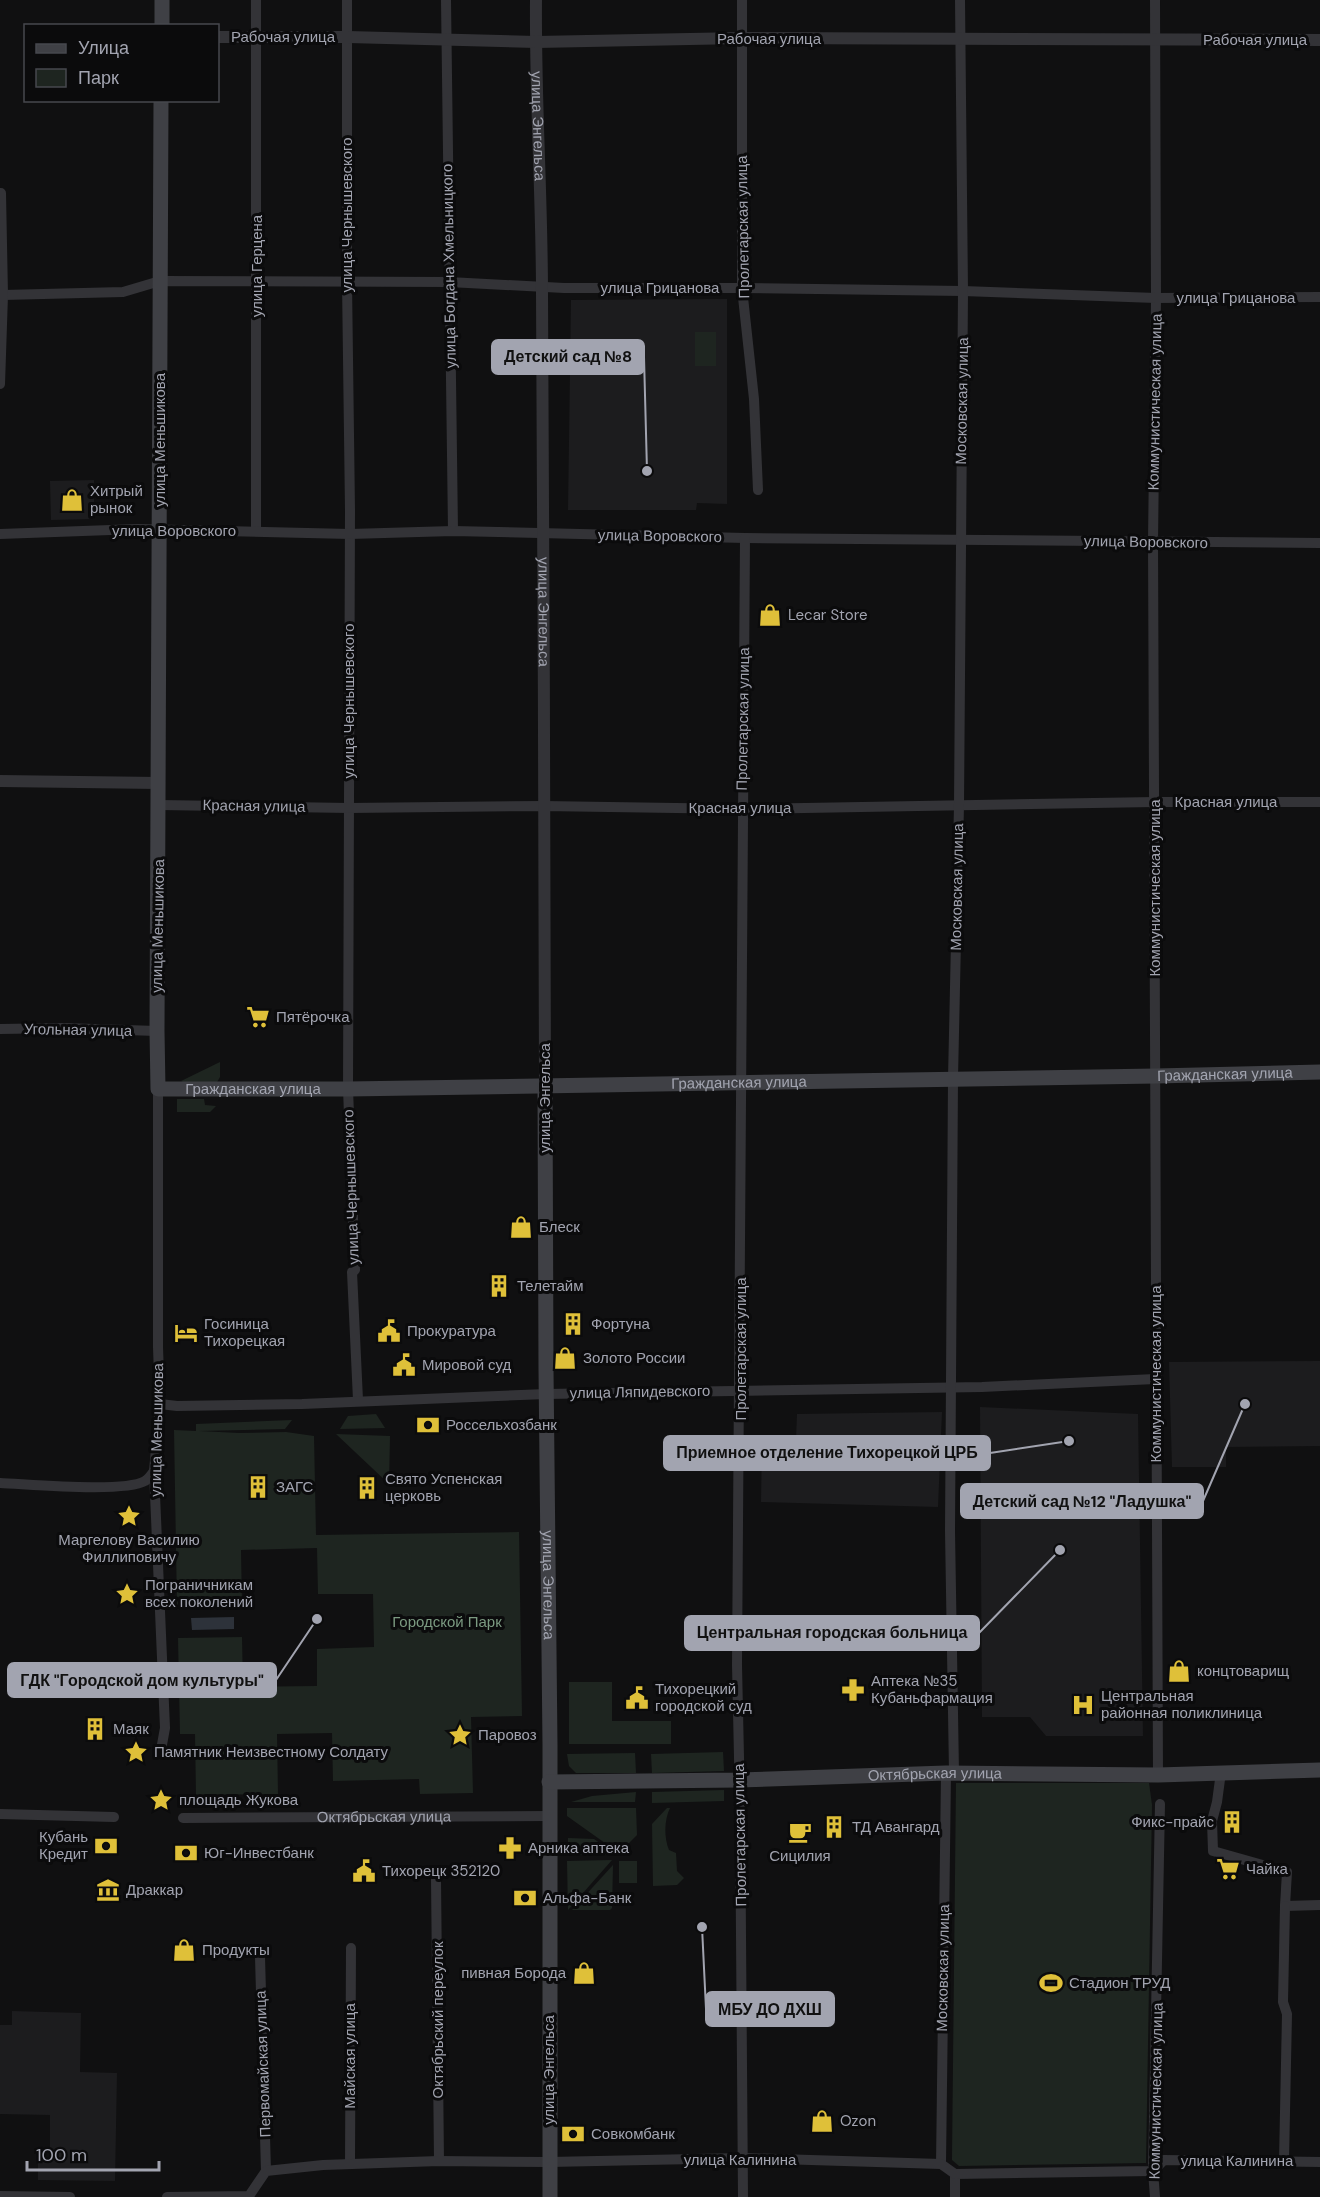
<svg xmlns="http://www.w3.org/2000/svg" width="1320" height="2197" font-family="'DM Sans',sans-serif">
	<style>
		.built { fill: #1c1c1e }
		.green { fill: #1e2520 }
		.water { fill: #2d323a }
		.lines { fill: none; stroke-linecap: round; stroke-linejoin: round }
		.minor { stroke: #333337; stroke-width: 10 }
		.tertiary { stroke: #333337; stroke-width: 12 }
		.secondary { stroke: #3f4045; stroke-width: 15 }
		.labels { text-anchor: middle; stroke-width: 6; stroke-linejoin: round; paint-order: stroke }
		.street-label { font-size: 15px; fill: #a2a4b0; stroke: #0b0b0c }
		.poi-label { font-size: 15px; fill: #a2a4b0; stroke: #0b0b0c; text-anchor: start }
		.park-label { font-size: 15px; fill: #7b9a81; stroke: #0b0b0c }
		.leader { fill: none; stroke: #a2a4b0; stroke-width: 2 }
		.callout-dot { fill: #a2a4b0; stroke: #0b0b0c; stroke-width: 2 }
		.callout { fill: #a2a4b0; stroke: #a2a4b0; stroke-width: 2 }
		.callout-label { font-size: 16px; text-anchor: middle; font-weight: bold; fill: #111 }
	</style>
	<rect width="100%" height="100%" fill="#101011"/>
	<g class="built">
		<path d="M727,299V504L697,503L696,510H568L571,300Z"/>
		<path d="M94,480V519L51,520L50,481Z"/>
		<path d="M1320,1361V1446L1226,1447V1467H1172L1169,1362Z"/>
		<path d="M980,1407L1138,1414L1143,1736H1046L1030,1717H982Z"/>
		<path d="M942,1412L938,1507L761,1502L762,1438L796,1439L797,1414Z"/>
		<path d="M12,2011L81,2013L80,2072L117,2073L115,2181L38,2180V2162L50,2161V2115L0,2114V2025H12Z"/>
	</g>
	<g class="green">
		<rect x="695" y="332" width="21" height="34"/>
		<path d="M220,1062V1077L216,1084H187L181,1081Z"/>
		<path d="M177,1099H204L205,1105L216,1106L210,1112H177Z"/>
		<path d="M376,1414L385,1428L340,1429L348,1416Z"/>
		<path d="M292,1420L285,1429L199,1431L239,1433L286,1432L314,1436L316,1535L519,1532L522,1716L471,1717L473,1793L420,1794L419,1779L333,1781L332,1733L277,1734L278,1794L196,1795L195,1734H180L178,1638L242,1637L243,1687L317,1686V1649L374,1647L373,1594H318L317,1548L241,1550L242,1606L177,1607L174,1430L196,1431V1424Z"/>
		<path d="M336,1434L390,1436L389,1484Z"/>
		<path d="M569,1682H612V1721H671V1744H569Z"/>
		<path d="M723,1752L724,1771L652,1773L651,1754Z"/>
		<path d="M635,1753L636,1773H576L569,1766L567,1754Z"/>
		<path d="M956,1783H1149L1152,1805L1146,2163L959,2166L952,2160Z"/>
		<path d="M724,1790V1801L652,1803V1792Z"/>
		<path d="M636,1792L635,1802H571L592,1796Z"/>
		<path d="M567,1808H636L637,1835L619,1853L567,1816Z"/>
		<path d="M667,1808H670C664,1820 664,1838 669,1850L676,1853L677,1871L684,1878L677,1885L653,1886L652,1824Z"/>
		<path d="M568,1838L594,1839L617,1855H568Z"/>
		<path d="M612,1860L568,1910L567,1861Z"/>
		<rect x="619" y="1861" width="18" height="22"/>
		<path d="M613,1865L612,1908L610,1910H572Z"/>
	</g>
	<path class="water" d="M234,1617V1629L192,1630L191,1618Z"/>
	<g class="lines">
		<g class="minor">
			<path d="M347,0V282L350,510L348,1089L355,1270L352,1272L358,1400"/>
			<path d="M446,0L453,531"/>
			<path d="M742,0V288L754,399L758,490"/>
			<path d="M1155,0L1156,298L1153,542L1158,1775"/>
			<path d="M3,295L123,292L160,281L449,282L564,288H742L963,291L1156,298L1320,297"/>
			<path d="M0,384L3,295L1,193"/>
			<path d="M256,531V0"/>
			<path d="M0,534L138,529L350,534L453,531L745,538L1320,543"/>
			<path d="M159,805L349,808L543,806L742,809L1155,802H1320"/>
			<path d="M0,1029L63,1028L157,1031"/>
			<path d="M158,1089V1347L160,1404L154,1471L165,1728L161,1750"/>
			<path d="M160,1404L177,1406L302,1404L546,1394L982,1387L1155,1379"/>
			<path d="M0,1483C28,1484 124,1493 145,1481C148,1479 152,1474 154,1471"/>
			<path d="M1221,1772L1217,1802L1212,1821L1213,1851L1287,1872L1285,1906L1320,1905"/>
			<path d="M954,1773L950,1531L953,1078L959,805L963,291L960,0"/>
			<path d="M0,1814L114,1817"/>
			<path id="s1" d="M183,1818L550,1816"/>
			<path d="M436,1879L439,2161"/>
			<path d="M260,1957L266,2171"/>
			<path d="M1284,2161L1287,2014L1283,2002L1285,1906"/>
			<path d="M350,2164L351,1948"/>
			<path d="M941,2164L946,1773"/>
			<path d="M955,2174V2197"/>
			<path d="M0,2196L70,2197"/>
			<path d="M167,2197L249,2196L266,2171L323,2165L439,2161L549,2162L743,2158L941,2164L955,2174L1153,2171L1164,2160L1320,2162"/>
			<path d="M743,2197L740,1803L737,1665L745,538"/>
			<path d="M1155,2197L1153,2171L1160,1804"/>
		</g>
		<g class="tertiary">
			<path id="s2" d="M536,0C535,98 542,196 542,294C544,558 544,821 545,1085"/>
			<path d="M218,37H348L536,42L741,38L1320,40"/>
			<path d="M0,781L159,783"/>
		</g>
		<g class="secondary">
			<path d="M162,26V0"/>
			<path id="s3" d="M161,100L157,1031L158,1089H348L1156,1076L1320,1072"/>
			<path id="s4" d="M545,1085L546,1369L550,1745V2197"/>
			<path id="s5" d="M549,1782L739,1780L946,1773L1158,1775L1320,1770"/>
		</g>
	</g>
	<defs>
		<g id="shop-bare" transform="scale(1.8)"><path d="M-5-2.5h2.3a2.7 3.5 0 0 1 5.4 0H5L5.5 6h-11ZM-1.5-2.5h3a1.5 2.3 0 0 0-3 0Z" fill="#dfc039" stroke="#0b0b0c" stroke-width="2.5" paint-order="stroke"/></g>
		<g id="supermarket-bare" transform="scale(1.8)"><path d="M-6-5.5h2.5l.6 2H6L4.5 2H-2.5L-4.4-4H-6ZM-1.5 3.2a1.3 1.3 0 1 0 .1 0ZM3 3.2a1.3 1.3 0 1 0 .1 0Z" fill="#dfc039" stroke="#0b0b0c" stroke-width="2.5" paint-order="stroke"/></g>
		<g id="building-bare" transform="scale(1.8)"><path d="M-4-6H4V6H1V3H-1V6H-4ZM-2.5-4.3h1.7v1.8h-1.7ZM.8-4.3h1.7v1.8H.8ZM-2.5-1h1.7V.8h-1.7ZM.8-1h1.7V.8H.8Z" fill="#dfc039" stroke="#0b0b0c" stroke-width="2.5" paint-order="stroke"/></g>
		<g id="civic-bare" transform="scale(1.8)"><path d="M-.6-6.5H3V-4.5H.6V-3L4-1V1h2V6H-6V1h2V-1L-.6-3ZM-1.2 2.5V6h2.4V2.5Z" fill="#dfc039" stroke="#0b0b0c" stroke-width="2.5" paint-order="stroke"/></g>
		<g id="hotel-bare" transform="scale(1.8)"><path d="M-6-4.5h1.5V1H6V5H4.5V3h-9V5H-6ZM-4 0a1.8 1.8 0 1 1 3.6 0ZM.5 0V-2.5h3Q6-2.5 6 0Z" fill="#dfc039" stroke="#0b0b0c" stroke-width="2.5" paint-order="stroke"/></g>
		<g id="bank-bare" transform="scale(1.8)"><path d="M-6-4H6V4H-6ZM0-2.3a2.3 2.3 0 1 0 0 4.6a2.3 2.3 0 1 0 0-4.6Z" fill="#dfc039" stroke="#0b0b0c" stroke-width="2.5" paint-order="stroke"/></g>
		<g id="sight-bare" transform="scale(1.8)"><path d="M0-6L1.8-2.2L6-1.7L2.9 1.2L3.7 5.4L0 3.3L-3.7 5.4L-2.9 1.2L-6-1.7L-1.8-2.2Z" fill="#dfc039" stroke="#0b0b0c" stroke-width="2.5" paint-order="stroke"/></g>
		<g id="pharmacy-bare" transform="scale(1.8)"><path d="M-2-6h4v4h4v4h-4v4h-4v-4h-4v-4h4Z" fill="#dfc039" stroke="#0b0b0c" stroke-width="2.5" paint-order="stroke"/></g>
		<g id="hospital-bare" transform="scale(1.8)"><path d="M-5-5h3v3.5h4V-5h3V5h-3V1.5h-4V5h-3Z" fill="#dfc039" stroke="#0b0b0c" stroke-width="2.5" paint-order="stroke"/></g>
		<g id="cafe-bare" transform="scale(1.8)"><path d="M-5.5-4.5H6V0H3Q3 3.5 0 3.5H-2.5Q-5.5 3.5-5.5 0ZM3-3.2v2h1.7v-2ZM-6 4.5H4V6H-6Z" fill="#dfc039" stroke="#0b0b0c" stroke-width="2.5" paint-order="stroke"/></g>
		<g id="museum-bare" transform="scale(1.8)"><path d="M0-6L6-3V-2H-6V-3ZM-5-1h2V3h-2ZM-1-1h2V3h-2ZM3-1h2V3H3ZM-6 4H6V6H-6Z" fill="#dfc039" stroke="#0b0b0c" stroke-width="2.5" paint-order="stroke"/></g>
		<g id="stadium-bare" transform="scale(1.8)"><path d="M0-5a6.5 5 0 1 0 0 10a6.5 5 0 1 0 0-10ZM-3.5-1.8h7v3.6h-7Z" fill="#dfc039" stroke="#0b0b0c" stroke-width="2.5" paint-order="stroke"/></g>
	</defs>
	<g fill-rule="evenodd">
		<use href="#shop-bare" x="72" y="500"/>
		<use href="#shop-bare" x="770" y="615"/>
		<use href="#supermarket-bare" x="258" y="1017"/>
		<use href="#shop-bare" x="521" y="1227"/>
		<use href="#building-bare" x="499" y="1286"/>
		<use href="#building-bare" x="573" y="1324"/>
		<use href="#civic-bare" x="389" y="1331"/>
		<use href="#hotel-bare" x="186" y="1333"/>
		<use href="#shop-bare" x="565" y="1358"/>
		<use href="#civic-bare" x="404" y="1365"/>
		<use href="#bank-bare" x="428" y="1425"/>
		<use href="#building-bare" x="258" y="1487"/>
		<use href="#building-bare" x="367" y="1488"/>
		<use href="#sight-bare" x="129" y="1516"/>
		<use href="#sight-bare" x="127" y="1594"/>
		<use href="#shop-bare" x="1179" y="1671"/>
		<use href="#pharmacy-bare" x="853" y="1690"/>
		<use href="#civic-bare" x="637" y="1698"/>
		<use href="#hospital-bare" x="1083" y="1705"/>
		<use href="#building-bare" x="95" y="1729"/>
		<use href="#sight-bare" x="460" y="1735"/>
		<use href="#sight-bare" x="136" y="1752"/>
		<use href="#sight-bare" x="161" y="1800"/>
		<use href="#building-bare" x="1232" y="1822"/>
		<use href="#building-bare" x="834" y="1827"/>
		<use href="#cafe-bare" x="800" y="1832"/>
		<use href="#bank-bare" x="106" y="1846"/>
		<use href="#pharmacy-bare" x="510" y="1848"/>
		<use href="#bank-bare" x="186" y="1853"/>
		<use href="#supermarket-bare" x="1228" y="1869"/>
		<use href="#civic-bare" x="364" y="1871"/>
		<use href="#museum-bare" x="108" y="1890"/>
		<use href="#bank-bare" x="525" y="1898"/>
		<use href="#shop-bare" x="184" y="1950"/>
		<use href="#shop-bare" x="584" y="1973"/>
		<use href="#stadium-bare" x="1051" y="1983"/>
		<use href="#shop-bare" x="822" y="2121"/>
		<use href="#bank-bare" x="573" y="2134"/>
	</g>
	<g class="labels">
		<g class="street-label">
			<text x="283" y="42">Рабочая улица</text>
			<text x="769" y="44">Рабочая улица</text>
			<text x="1255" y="45">Рабочая улица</text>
			<text dy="5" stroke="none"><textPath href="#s2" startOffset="126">улица Энгельса</textPath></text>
			<text transform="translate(347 215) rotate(-90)" y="5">улица Чернышевского</text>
			<text transform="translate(743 227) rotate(-91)" y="5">Пролетарская улица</text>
			<text transform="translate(257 266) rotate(-90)" y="5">улица Герцена</text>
			<text transform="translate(449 266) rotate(-91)" y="5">улица Богдана Хмельницкого</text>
			<text x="660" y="293">улица Грицанова</text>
			<text x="1236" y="303">улица Грицанова</text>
			<text transform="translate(962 401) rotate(-89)" y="5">Московская улица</text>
			<text transform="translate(1155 402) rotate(-89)" y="5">Коммунистическая улица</text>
			<text transform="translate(160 440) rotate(-90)" y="5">улица Меньшикова</text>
			<text x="174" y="536">улица Воровского</text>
			<text transform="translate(660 536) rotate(1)" y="5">улица Воровского</text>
			<text transform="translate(1146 542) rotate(1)" y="5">улица Воровского</text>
			<text dy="5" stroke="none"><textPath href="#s2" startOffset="612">улица Энгельса</textPath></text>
			<text transform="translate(349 701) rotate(-90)" y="5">улица Чернышевского</text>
			<text transform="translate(743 719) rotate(-89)" y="5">Пролетарская улица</text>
			<text x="1226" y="807">Красная улица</text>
			<text transform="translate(254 806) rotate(1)" y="5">Красная улица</text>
			<text x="740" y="813">Красная улица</text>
			<text transform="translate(957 887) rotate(-89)" y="5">Московская улица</text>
			<text transform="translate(1155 888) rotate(-90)" y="5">Коммунистическая улица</text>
			<text transform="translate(158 926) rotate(-89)" y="5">улица Меньшикова</text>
			<text transform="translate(78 1030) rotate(1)" y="5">Угольная улица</text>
			<text dy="5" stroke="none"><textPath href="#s3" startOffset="2056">Гражданская улица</textPath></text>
			<text dy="5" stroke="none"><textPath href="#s3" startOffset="1570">Гражданская улица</textPath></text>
			<text dy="5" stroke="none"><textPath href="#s3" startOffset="1084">Гражданская улица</textPath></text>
			<text transform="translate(545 1098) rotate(-90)" y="5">улица Энгельса</text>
			<text transform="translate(351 1187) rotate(-92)" y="5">улица Чернышевского</text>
			<text transform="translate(741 1349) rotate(-90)" y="5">Пролетарская улица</text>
			<text transform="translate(1156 1374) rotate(-90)" y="5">Коммунистическая улица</text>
			<text transform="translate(640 1392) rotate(-1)" y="5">улица Ляпидевского</text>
			<text transform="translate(157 1430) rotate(-89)" y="5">улица Меньшикова</text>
			<text dy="5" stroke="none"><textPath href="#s4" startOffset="500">улица Энгельса</textPath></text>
			<text dy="5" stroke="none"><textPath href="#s5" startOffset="386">Октябрьская улица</textPath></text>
			<text dy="5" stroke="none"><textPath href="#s1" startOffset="201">Октябрьская улица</textPath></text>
			<text transform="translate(740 1835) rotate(-91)" y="5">Пролетарская улица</text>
			<text transform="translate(943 1968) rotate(-89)" y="5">Московская улица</text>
			<text transform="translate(438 2020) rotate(-90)" y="5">Октябрьский переулок</text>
			<text transform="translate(350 2056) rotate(-90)" y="5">Майская улица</text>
			<text transform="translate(263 2064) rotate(-92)" y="5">Первомайская улица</text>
			<text transform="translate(549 2070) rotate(-90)" y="5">улица Энгельса</text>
			<text transform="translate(1156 2091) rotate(-89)" y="5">Коммунистическая улица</text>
			<text x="740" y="2165">улица Калинина</text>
			<text x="1237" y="2166">улица Калинина</text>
		</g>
		<g class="poi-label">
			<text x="90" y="496">Хитрый<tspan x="90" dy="17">рынок</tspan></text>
			<text x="788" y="620">Lecar Store</text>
			<text x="276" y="1022">Пятёрочка</text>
			<text x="539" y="1232">Блеск</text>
			<text x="517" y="1291">Телетайм</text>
			<text x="204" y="1329">Госиница<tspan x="204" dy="17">Тихорецкая</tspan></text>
			<text x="591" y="1329">Фортуна</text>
			<text x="407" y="1336">Прокуратура</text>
			<text x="583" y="1363">Золото России</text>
			<text x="422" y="1370">Мировой суд</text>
			<text x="446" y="1430">Россельхозбанк</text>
			<text x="385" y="1484">Свято Успенская<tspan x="385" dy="17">церковь</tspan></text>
			<text x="276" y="1492">ЗАГС</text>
			<text x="129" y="1545" text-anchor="middle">Маргелову Василию<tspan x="129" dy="17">Филлиповичу</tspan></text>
			<text x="145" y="1590">Пограничникам<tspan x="145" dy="17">всех поколений</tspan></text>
			<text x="1197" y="1676">концтоварищ</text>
			<text x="871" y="1686">Аптека №35<tspan x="871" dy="17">Кубаньфармация</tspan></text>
			<text x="655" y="1694">Тихорецкий<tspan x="655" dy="17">городской суд</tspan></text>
			<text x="1101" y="1701">Центральная<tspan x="1101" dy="17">районная поликлиница</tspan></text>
			<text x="113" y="1734">Маяк</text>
			<text x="478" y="1740">Паровоз</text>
			<text x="154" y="1757">Памятник Неизвестному Солдату</text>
			<text x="179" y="1805">площадь Жукова</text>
			<text x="1214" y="1827" text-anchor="end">Фикс-прайс</text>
			<text x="852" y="1832">ТД Авангард</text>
			<text x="88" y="1842" text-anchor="end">Кубань<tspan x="88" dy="17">Кредит</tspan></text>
			<text x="528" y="1853">Арника аптека</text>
			<text x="204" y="1858">Юг-Инвестбанк</text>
			<text x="800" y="1861" text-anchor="middle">Сицилия</text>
			<text x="1246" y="1874">Чайка</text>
			<text x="382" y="1876">Тихорецк 352120</text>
			<text x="126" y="1895">Драккар</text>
			<text x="543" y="1903">Альфа-Банк</text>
			<text x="202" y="1955">Продукты</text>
			<text x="566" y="1978" text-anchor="end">пивная Борода</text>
			<text x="1069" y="1988">Стадион ТРУД</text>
			<text x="840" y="2126">Ozon</text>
			<text x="591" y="2139">Совкомбанк</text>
		</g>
		<g class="park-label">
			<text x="447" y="1627">Городской Парк</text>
		</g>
	</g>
	<path class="leader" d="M647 471L644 357M1069 1441L990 1453M1245 1404L1203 1501M1060 1550L979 1633M317 1619L276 1680M702 1927L706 2009"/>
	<g class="callout-dot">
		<circle cx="647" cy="471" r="6"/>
		<circle cx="1069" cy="1441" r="6"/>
		<circle cx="1245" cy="1404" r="6"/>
		<circle cx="1060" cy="1550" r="6"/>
		<circle cx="317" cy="1619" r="6"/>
		<circle cx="702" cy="1927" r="6"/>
	</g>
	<g class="callout">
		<rect x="492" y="340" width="152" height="34" rx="6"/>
		<rect x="664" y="1436" width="326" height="34" rx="6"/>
		<rect x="961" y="1484" width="242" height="34" rx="6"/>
		<rect x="685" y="1616" width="294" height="34" rx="6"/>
		<rect x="8" y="1663" width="268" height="34" rx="6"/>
		<rect x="706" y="1992" width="128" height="34" rx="6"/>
	</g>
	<g class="callout-label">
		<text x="568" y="362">Детский сад №8</text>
		<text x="827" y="1458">Приемное отделение Тихорецкой ЦРБ</text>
		<text x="1082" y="1507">Детский сад №12 "Ладушка"</text>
		<text x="832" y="1638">Центральная городская больница</text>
		<text x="142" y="1686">ГДК "Городской дом культуры"</text>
		<text x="770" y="2015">МБУ ДО ДХШ</text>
	</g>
	<rect x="24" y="24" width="195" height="78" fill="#0b0b0c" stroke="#47484e" stroke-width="1.5"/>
	<rect x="36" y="44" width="30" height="9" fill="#3f4045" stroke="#47484e" stroke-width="1.5"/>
	<text x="78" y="54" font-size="18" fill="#a2a4b0">Улица</text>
	<rect x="36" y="69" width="30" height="18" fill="#1e2520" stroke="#47484e" stroke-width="1.5"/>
	<text x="78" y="84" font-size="18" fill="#a2a4b0">Парк</text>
	<path d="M27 2161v9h132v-9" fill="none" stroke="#a2a4b0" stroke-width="3"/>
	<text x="36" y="2161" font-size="18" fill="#a2a4b0" stroke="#0b0b0c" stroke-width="4.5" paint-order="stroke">100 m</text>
</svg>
